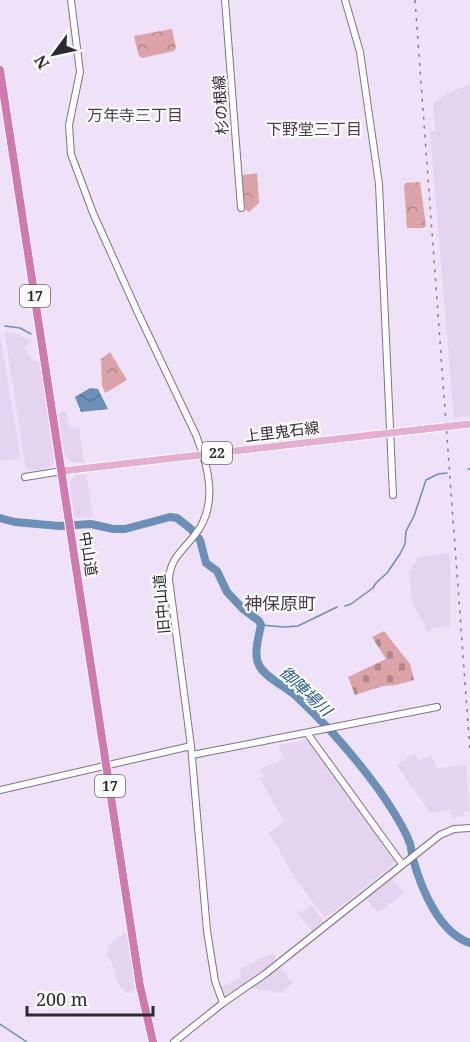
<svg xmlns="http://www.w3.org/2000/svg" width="470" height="1042" font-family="'Noto Serif','Noto Sans JP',serif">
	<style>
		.built { fill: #e4d4f0 }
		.forest { fill: url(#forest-crowns) }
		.cemetery { fill: url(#cemetery-stones) }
		.water { fill: url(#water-waves) }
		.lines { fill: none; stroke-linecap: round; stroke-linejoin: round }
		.stream { stroke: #6b8fb7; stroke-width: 1.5 }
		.river { stroke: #6b8fb7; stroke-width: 8 }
		.secondary-casing { stroke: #7f7286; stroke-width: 8 }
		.primary-casing { stroke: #fff; stroke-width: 9 }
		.highway-casing { stroke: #fff; stroke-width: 10 }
		.secondary { stroke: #fff; stroke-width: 6 }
		.primary { stroke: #e4aed0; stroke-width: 7 }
		.highway { stroke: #d278b1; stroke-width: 8 }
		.rail { stroke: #877d8d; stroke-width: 1.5; stroke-dasharray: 3 6; stroke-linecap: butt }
		.primary-bridge-casing { stroke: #fff; stroke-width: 9; stroke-linecap: butt }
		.primary-bridge { stroke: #e4aed0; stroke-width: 7 }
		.labels { text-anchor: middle; stroke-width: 4.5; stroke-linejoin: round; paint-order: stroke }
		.shield { fill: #fff; stroke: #6d686f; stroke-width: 1.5 }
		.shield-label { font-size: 14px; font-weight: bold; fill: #2e2831 }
		.street-label { font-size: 15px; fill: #2e2831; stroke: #fff }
		.neighbourhood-label { font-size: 16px; fill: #493d50; stroke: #fff }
		.water-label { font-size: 16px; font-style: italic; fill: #1f5387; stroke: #fff }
		.quarter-label { font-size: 18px; fill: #493d50; stroke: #fff }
	</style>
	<defs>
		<pattern id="forest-crowns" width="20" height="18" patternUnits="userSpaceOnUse" patternTransform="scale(1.5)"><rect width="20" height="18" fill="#dba3a8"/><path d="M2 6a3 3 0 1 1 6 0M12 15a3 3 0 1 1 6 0" fill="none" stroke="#b28589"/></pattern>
		<pattern id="cemetery-stones" width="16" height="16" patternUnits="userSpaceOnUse" patternTransform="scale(1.5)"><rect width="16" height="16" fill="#dba3a8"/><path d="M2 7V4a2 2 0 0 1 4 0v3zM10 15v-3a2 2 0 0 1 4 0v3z" fill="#b28589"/></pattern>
		<pattern id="water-waves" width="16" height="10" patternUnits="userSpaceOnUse" patternTransform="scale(1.5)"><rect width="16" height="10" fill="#6b8fb7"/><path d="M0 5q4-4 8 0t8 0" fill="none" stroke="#587595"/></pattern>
	</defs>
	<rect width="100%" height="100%" fill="#efe1f8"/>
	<g class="built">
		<path d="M470,84V416L454,418L430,132L435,131L433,104L448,93Z"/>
		<path d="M7,332L15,333L30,340V342L24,347L33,361L41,362L56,459L51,467L29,471L26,469L5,335Z"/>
		<path d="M0,335L20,456L17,459L0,461Z"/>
		<path d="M66,411L69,428L79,427L84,463L70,462L64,452L58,414Z"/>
		<path d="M86,474L93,517L75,518L70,489L71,480L77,475Z"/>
		<path d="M447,553L450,554V627L432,628V631L428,632L412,602L409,574L418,557Z"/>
		<path d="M308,740L395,860L394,864L328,916H324L294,877L269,832L284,822L260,778L264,776L260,769L284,759L278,745Z"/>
		<path d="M414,753L419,760L432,755L436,769L466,765L470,811H463L464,815L452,818L450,809L431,814L397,765Z"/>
		<path d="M391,877L404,893L378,913L365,897Z"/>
		<path d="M311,905L325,923L313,932L296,912L298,910L301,913Z"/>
		<path d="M128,931L137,988L127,994L118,982L110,958H106L109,946L114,940Z"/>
		<path d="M273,953L277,962L224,998L220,987L241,978L239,969Z"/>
		<path d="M279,966L293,983L281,993L252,988L251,986Z"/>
	</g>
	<g class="forest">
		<path d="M172,29L176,48L174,51L142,58L139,56L134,36Z"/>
		<path d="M257,173L259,203L249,212L245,209L242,175Z"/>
		<path d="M420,182L426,226L423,228H407L404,185L406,183Z"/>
		<path d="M110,352L127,380L105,393L102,385L101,359Z"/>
	</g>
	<path class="cemetery" d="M384,631L410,664L414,680L396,685L383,686L355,695L348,677L386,659L372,637Z"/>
	<path class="water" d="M90,388L98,389L108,409L81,412L75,397Z"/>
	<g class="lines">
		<g class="stream">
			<path d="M5,326L20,328L31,334"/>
			<path d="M468,469H470"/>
			<path d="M345,606L351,604L373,588L376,583L387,573L400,554L405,544L406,531L414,516L426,480L438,474L447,473"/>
			<path d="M261,625L284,627L298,626L337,607"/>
			<path d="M0,1024L27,1042"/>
		</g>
		<path class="river" d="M0,518L15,522L59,526L91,524L113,529H125L170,517L177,518L191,529L200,540L206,563L217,571L227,592L243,609L259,621L261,625C259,636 253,654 259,665C265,678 287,687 297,697C327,725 355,757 379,790C390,806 402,823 409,841C412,847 411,853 413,859C421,888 439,933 470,943"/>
		<g class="secondary-casing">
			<g id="secondary">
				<path d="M71,0L80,72L69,125L71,154L93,213L138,313L196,435C209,468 219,506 194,536C183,550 170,559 169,579L191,746L207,931L215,981L223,1003L174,1042"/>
				<path d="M225,0L241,208"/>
				<path d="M345,0L360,52L379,184L393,495"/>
				<path d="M25,477L62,471"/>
				<path d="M307,733L402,864"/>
				<path d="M192,755L437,707"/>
				<path d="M0,790L191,746"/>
				<path d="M223,1003L265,974L440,835L454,829L470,828"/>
			</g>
		</g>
		<g class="primary-casing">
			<path id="primary" d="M62,471L372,435"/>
		</g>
		<g class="highway-casing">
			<path id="highway" d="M0,70L131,928L140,986L153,1042"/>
		</g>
		<use href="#secondary" class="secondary"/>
		<use href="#primary" class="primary"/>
		<use href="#highway" class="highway"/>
		<path class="rail" d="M415,0L470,751"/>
		<g class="primary-bridge-casing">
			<path id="primary-bridge" d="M372,435L470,424"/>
		</g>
		<use href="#primary-bridge" class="primary-bridge"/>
	</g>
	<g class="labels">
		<g class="shield">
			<rect x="20" y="285" width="30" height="22" rx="4.5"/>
			<rect x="202" y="442" width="30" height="22" rx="4.5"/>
			<rect x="95" y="775" width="30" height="22" rx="4.5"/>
		</g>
		<g class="shield-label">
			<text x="35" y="301">17</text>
			<text x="217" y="458">22</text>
			<text x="110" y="791">17</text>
		</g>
		<g class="street-label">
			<text transform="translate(221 105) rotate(-94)" y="5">杉の根線</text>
			<text transform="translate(282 432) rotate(-7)" y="5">上里鬼石線</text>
			<text transform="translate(88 554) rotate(81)" y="5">中山道</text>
			<text transform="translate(162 604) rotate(-95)" y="5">旧中山道</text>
		</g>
		<g class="neighbourhood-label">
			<text x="135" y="121">万年寺三丁目</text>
			<text x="314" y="135">下野堂三丁目</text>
		</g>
		<g class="water-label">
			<text transform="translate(306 691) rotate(43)" y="6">御陣場川</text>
		</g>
		<g class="quarter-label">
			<text x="280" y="610">神保原町</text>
		</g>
	</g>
	<g transform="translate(54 54) rotate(237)" stroke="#ffffff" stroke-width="4.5" paint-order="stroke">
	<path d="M0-4.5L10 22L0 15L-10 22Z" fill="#2e2831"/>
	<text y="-9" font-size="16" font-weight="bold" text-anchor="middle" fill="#2e2831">N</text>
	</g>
	<path d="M27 1006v9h126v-9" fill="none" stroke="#2e2831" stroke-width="3"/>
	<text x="36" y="1006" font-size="18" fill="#2e2831" stroke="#ffffff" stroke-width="4.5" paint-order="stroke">200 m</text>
</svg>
